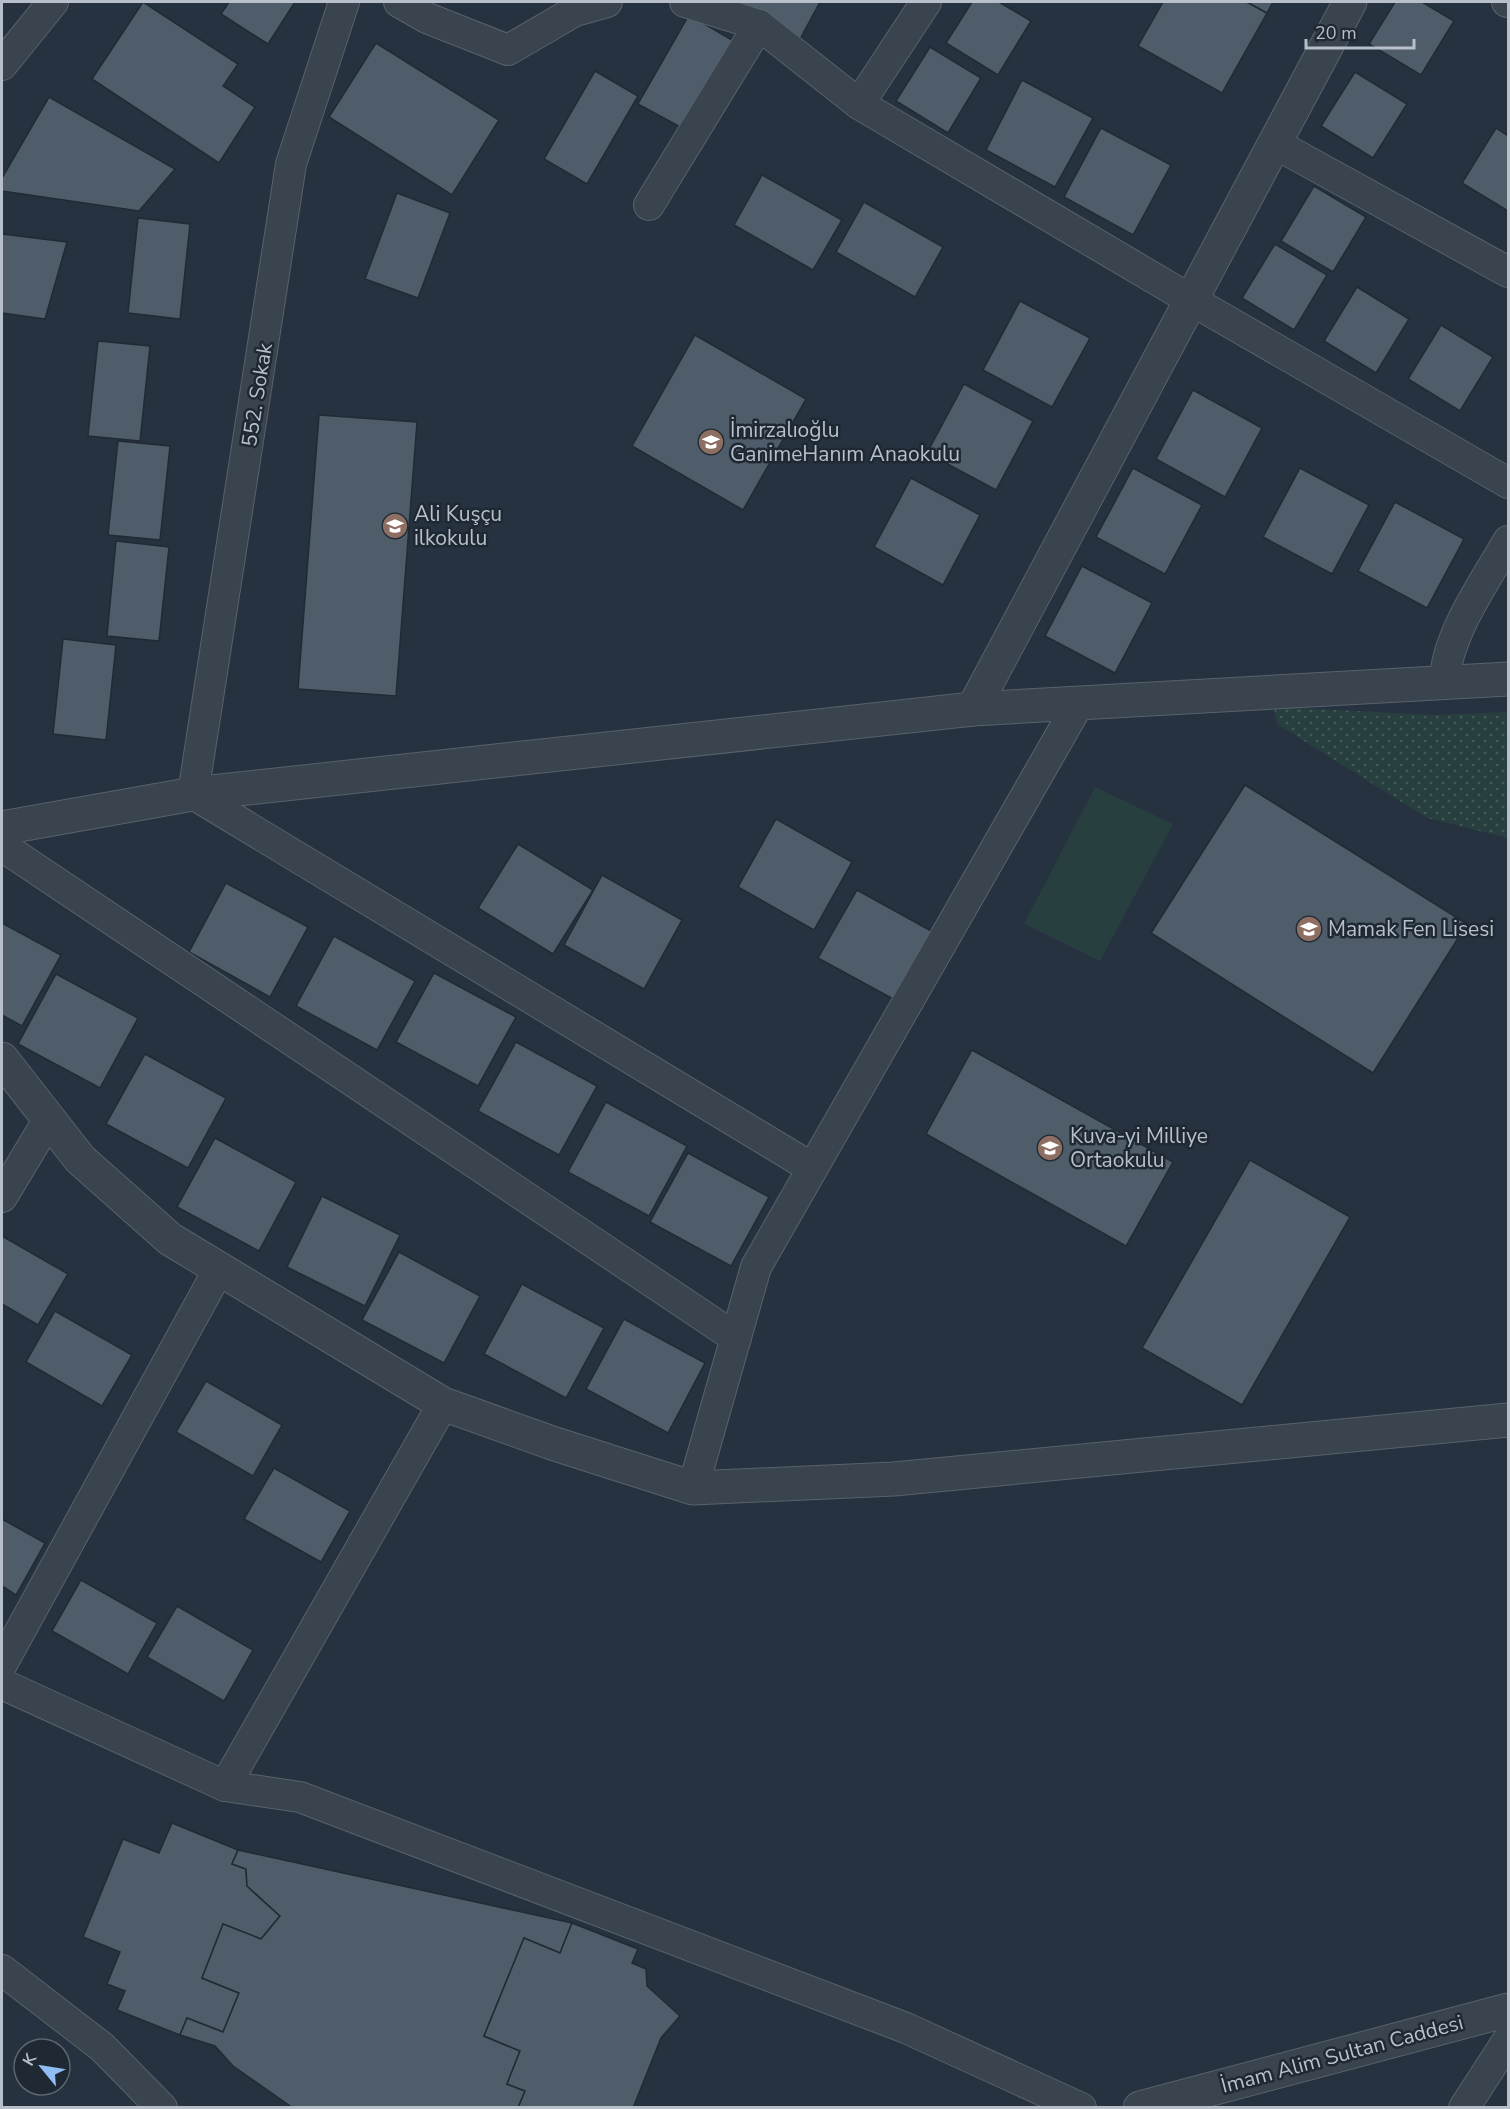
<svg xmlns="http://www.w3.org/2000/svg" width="1510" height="2109" font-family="'Nunito Sans',sans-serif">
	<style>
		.grass { fill: url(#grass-dots) }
		.garden { fill: #283f40 }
		.building { fill: #4f5d6a; stroke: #212b36; stroke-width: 1.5 }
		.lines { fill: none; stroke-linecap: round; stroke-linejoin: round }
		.minor-casing { stroke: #58626d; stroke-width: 32 }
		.tertiary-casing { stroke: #58626d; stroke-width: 35 }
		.minor { stroke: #3a444f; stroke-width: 30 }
		.tertiary { stroke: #3a444f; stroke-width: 33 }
		.labels { text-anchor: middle; stroke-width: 5; stroke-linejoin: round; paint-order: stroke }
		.street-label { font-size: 21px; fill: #b7bfca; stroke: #1f2934 }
		.poi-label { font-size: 21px; fill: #b7bfca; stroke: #1f2934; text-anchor: start }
	</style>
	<defs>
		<pattern id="grass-dots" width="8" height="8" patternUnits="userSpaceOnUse" patternTransform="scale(1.5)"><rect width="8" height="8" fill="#283f40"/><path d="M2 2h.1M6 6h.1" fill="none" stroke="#45595a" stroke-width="1.8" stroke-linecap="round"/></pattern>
	</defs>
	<rect width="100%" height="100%" fill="#26323f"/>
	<path class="grass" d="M1274,707L1436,715L1508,712V838L1427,818L1277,724Z"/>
	<path class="garden" d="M1095,787L1173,824L1100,961L1024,924Z"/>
	<g class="building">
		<path d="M143,2L238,64L223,86L255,107L219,163L92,79Z"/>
		<path d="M229,2H295L268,44L221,14Z"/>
		<path d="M741,2H820L800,39L738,7Z"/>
		<path d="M972,2H999L1031,21L998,75L946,43Z"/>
		<path d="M1163,2H1247L1267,13L1222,93L1138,46Z"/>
		<path d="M1247,2H1273L1267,13Z"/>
		<path d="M1395,2H1422L1454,21L1421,75L1369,44Z"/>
		<path d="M689,15L732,40L682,128L638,104Z"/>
		<path d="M376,43L499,120L452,195L329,117Z"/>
		<path d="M930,47L981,78L948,133L896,101Z"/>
		<path d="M595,71L638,96L587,184L544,159Z"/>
		<path d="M1355,72L1407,104L1373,158L1321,126Z"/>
		<path d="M1022,80L1093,118L1055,187L986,150Z"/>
		<path d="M49,97L175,169L139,211L2,191V178Z"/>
		<path d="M1101,128L1171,165L1133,235L1064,197Z"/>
		<path d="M1496,128L1508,136V211L1462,183Z"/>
		<path d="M762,175L842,220L813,270L734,225Z"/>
		<path d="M1314,186L1366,217L1333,272L1281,241Z"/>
		<path d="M397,193L450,213L418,298L365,279Z"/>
		<path d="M864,202L943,247L915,297L836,252Z"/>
		<path d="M138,218L190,224L180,319L128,313Z"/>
		<path d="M2,234L67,242L45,319L2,313Z"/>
		<path d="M1275,244L1327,275L1294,330L1242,298Z"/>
		<path d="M1357,287L1409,319L1376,373L1324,341Z"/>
		<path d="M1020,301L1090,338L1052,407L983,370Z"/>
		<path d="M1441,325L1493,357L1460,411L1408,379Z"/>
		<path d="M695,335L806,399L743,510L632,446Z"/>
		<path d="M98,341L150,346L140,441L88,436Z"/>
		<path d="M964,384L1033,421L996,490L927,453Z"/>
		<path d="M1193,390L1262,428L1225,497L1156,459Z"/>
		<path d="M319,415L417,422L396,696L298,689Z"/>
		<path d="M118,441L170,446L160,540L108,535Z"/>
		<path d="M1133,468L1202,505L1165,574L1096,537Z"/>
		<path d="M1300,468L1369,505L1332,574L1263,537Z"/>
		<path d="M911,478L980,515L943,585L874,547Z"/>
		<path d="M1395,502L1464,539L1427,608L1358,571Z"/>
		<path d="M116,541L169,547L159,641L107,636Z"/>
		<path d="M1082,566L1152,603L1115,673L1045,636Z"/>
		<path d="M63,639L116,645L106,740L53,734Z"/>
		<path d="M1245,785L1467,924L1373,1073L1151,933Z"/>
		<path d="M776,819L852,862L814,930L738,887Z"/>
		<path d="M518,844L593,890L553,954L478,908Z"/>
		<path d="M602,875L682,920L644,989L564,945Z"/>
		<path d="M226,883L308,927L270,997L189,952Z"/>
		<path d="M857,890L933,932L895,1000L818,958Z"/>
		<path d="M2,923L61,955L22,1026L2,1015Z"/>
		<path d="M334,936L415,981L377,1050L296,1006Z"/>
		<path d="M434,973L516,1017L478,1086L396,1042Z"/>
		<path d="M56,974L138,1018L100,1088L18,1044Z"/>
		<path d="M516,1042L597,1086L559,1155L478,1111Z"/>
		<path d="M972,1050L1173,1162L1126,1246L926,1134Z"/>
		<path d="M145,1054L226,1098L188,1168L106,1124Z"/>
		<path d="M606,1102L687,1146L649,1216L568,1172Z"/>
		<path d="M215,1138L296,1182L259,1251L177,1207Z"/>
		<path d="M688,1153L769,1197L731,1266L650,1222Z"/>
		<path d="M1250,1160L1350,1217L1242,1405L1142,1348Z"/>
		<path d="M322,1196L400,1235L365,1306L287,1267Z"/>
		<path d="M2,1236L68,1274L38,1325L2,1304Z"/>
		<path d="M399,1252L480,1296L444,1363L362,1320Z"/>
		<path d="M522,1284L604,1328L566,1398L484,1354Z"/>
		<path d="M55,1311L132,1355L102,1406L26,1362Z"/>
		<path d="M624,1319L705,1363L668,1433L586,1389Z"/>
		<path d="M206,1381L282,1425L253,1476L176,1432Z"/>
		<path d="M274,1468L350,1511L321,1562L244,1519Z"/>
		<path d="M2,1519L45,1543L16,1595L2,1586Z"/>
		<path d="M81,1580L157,1623L128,1674L52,1631Z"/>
		<path d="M177,1606L253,1650L224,1701L147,1657Z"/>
		<path d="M172,1823L238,1850L232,1864L246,1869L247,1886L280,1916L261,1939L223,1924L202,1978L239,1993L223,2032L187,2018L180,2035L117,2010L125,1991L107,1984L120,1952L83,1937L123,1839L159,1853Z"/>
		<path d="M238,1850L572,1923L560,1953L524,1938L484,2036L520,2051L507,2084L525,2091L518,2108H293L233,2066L215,2046L180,2035L187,2018L223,2032L239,1993L202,1978L223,1924L261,1939L280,1916L247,1886L246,1869L232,1864Z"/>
		<path d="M572,1923L638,1949L632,1963L646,1969L647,1986L680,2016L661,2038L633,2108H518L525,2091L507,2084L520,2051L484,2036L524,1938L560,1953Z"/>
	</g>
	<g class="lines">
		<g class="minor-casing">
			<g id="minor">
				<path d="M344,2L291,164L193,794L812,1168"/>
				<path d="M399,2L427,18L508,50L575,11L607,2"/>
				<path d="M685,2L759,25L859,104L1191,300L1508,483"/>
				<path d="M1507,2H1508"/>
				<path d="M2,65L53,2"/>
				<path d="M859,104L926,2"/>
				<path d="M1274,143L1508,272"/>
				<path d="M649,205L759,25"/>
				<path d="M1445,682C1445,637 1486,580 1508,541"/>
				<path d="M2,846L736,1338"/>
				<path d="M2,1197L49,1119"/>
				<path d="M693,1488L756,1267L1079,703"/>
				<path d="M2,1664L219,1269"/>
				<path d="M2,1684L225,1786L300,1797L906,2028L1081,2108"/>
				<path d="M225,1786L443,1404"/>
				<path d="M2,1970L102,2047L162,2108"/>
				<path d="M1464,2108L1508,2040"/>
			</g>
		</g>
		<g class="tertiary-casing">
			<g id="tertiary">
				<path d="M973,709L1350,2"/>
				<path d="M2,828L193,794L973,709L1508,679"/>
				<path d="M2,1059L80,1159L170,1239L443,1404L555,1444L693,1488L894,1479L1508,1420"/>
				<path d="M1140,2108L1508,2010"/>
			</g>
		</g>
		<use href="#minor" class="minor"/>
		<use href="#tertiary" class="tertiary"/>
	</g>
	<defs>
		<g id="school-disc" transform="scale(1.35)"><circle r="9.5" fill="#8d6e63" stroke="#1f2934"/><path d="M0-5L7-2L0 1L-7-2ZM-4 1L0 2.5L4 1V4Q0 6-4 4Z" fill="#fff"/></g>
	</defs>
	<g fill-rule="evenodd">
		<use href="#school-disc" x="711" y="442"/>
		<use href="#school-disc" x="395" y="526"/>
		<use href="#school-disc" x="1309" y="929"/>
		<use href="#school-disc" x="1050" y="1148"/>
	</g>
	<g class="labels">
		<g class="street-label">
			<text transform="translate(257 395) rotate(-81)" y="7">552. Sokak</text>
			<text transform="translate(1342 2054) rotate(-15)" y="7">İmam Alim Sultan Caddesi</text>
		</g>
		<g class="poi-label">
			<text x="730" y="437">İmirzalıoğlu<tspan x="730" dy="24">GanimeHanım Anaokulu</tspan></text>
			<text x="414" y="521">Ali Kuşçu<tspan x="414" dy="24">ilkokulu</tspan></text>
			<text x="1328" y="936">Mamak Fen Lisesi</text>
			<text x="1070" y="1143">Kuva-yi Milliye<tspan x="1070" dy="24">Ortaokulu</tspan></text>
		</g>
	</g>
	<rect width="1510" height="2109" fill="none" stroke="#b7bfca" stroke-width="6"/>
	<g transform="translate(42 2067) rotate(300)"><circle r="28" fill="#1f2934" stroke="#5c6570" stroke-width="1.5"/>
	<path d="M0-4.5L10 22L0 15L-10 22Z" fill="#91bdf5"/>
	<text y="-9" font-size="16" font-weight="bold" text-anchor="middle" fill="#b7bfca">K</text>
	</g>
	<path d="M1306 39v9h108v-9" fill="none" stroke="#b7bfca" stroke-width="3"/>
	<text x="1315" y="39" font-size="18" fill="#b7bfca" stroke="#1f2934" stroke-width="4.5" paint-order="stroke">20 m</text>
</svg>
